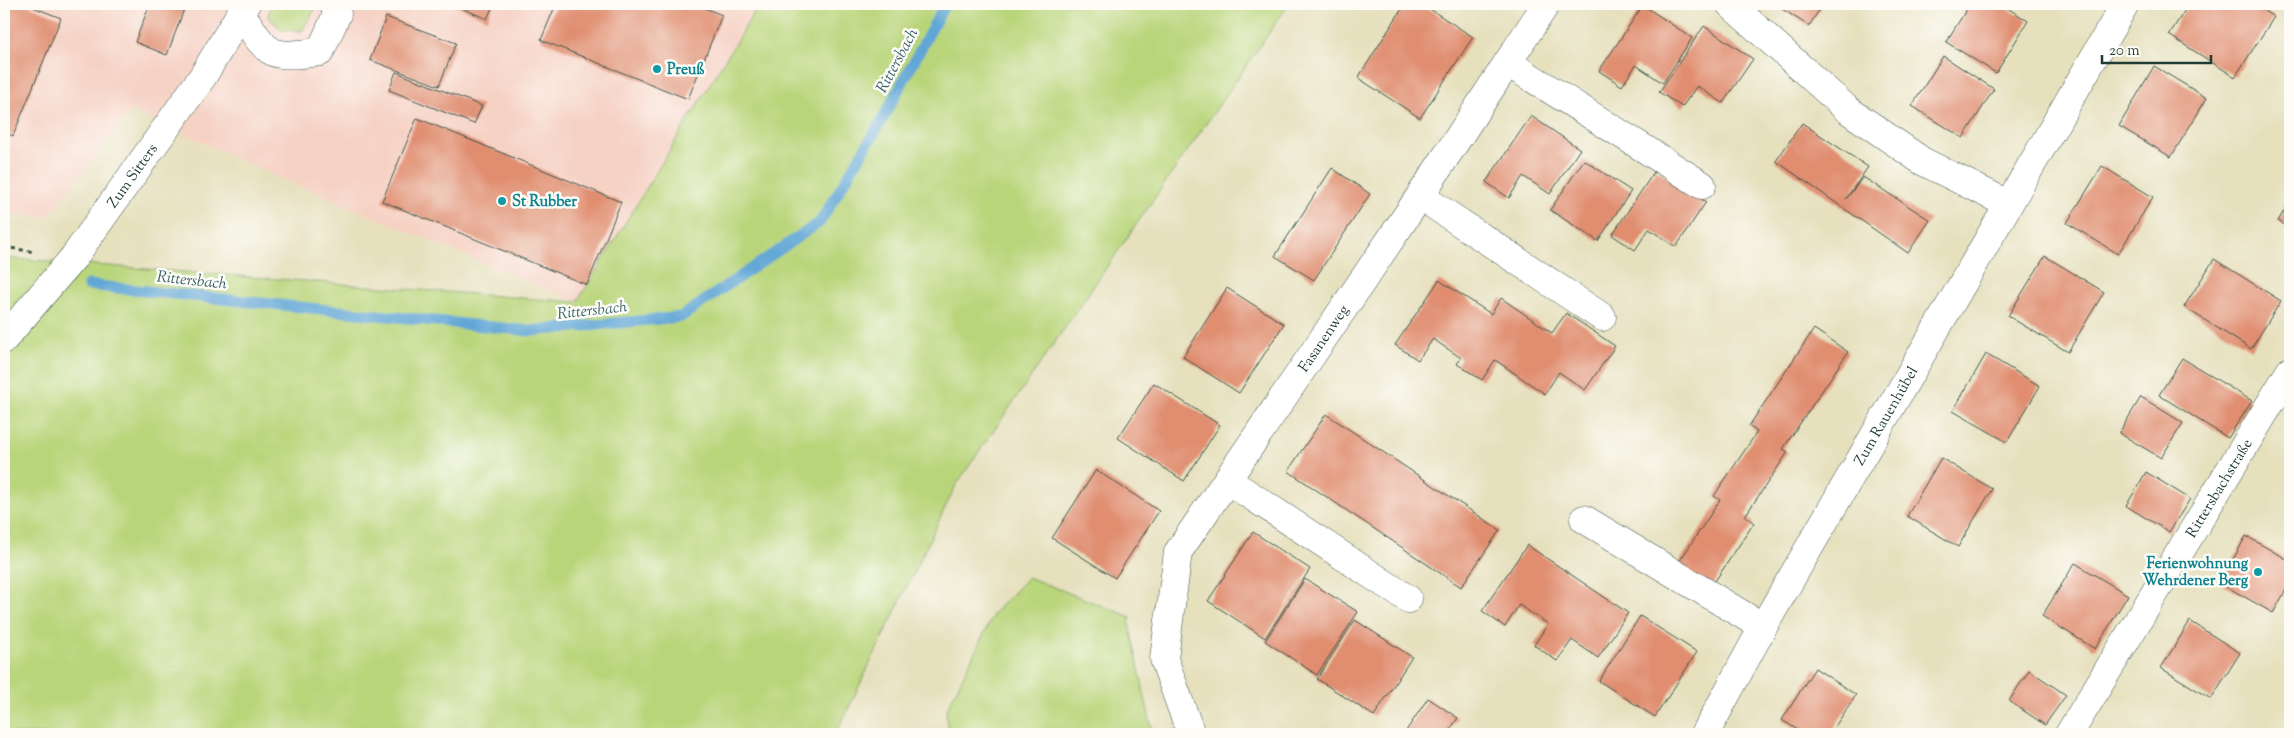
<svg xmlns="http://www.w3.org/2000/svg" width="2294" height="738" font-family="'Sorts Mill Goudy',serif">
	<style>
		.built { fill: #f6d2c5 }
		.green { fill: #b9d57a; stroke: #6c8957 }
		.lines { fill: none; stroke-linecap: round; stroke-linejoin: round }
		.stream { stroke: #60a6d6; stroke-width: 11 }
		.building { fill: #e08d6f }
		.minor-casing { stroke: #3d5549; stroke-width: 29 }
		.path { stroke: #3d5549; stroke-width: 3; stroke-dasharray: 4 4; stroke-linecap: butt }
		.minor { stroke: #fff; stroke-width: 28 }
		.culture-dot { fill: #0f9aa8; stroke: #fdfcf7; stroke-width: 2 }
		.labels { text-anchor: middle; stroke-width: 5; stroke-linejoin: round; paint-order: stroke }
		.culture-label { font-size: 15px; font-weight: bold; fill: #0d838f; stroke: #fdfcf7; text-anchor: start }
		.street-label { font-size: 15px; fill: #1f3d34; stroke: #fdfcf7 }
		.water-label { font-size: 16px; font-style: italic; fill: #36626d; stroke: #fdfcf7 }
	</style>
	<rect width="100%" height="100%" fill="#fdfcf7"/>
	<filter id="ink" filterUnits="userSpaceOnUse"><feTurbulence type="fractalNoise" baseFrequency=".02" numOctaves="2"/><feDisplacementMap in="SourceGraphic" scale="10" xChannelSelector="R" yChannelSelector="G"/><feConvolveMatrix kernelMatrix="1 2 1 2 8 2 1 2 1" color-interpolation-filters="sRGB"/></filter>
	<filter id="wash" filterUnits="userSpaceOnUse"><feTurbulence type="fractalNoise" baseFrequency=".0096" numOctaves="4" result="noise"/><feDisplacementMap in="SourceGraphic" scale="20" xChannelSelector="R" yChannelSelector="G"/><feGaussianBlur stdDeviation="1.12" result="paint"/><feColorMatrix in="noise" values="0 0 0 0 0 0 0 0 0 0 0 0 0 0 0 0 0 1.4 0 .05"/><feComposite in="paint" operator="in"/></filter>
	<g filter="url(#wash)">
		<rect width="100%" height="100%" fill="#e6e0bd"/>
		<path class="built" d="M4,4H759L577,302L280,178L132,110L47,218L4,213Z"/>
		<g class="green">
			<path d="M271,4H313L315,9L302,31L282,30L268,17Z"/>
			<path d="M759,4H1289L956,485L836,734H4V258L577,302Z"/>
			<path d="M1028,577L1131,617L1129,623L1153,734H948L946,711L994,613Z"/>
		</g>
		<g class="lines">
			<path class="stream" d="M88,285L531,331L681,317L820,222L880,124L945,4"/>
		</g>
		<g id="blocks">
			<g class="building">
				<path d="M4,4H25L61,18L13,136L4,132Z"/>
				<path d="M150,4H186L167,55L135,42Z"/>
				<path d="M452,4H494L487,19Z"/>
				<path d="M556,4H695L722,15L688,99L541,40Z"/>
				<path d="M1405,4H1422L1473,37L1420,118L1358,78Z"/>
				<path d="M1774,4H1823L1809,26Z"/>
				<path d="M1970,4H2001L2028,21L1996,73L1946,42Z"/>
				<path d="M2189,4H2253L2274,17L2235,77L2169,35Z"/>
				<path d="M1643,5L1692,38L1663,83L1636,65L1622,86L1599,71Z"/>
				<path d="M386,17L456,43L439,86L370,60Z"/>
				<path d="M1704,26L1753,59L1723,103L1697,86L1682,107L1659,92Z"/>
				<path d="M1943,56L1994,89L1963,138L1912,106Z"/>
				<path d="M2154,66L2207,98L2171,157L2119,126Z"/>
				<path d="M396,72L482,106L474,124L389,90Z"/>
				<path d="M1531,116L1580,149L1550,194L1523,176L1509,198L1486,182Z"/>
				<path d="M417,118L621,202L587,285L382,201Z"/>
				<path d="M1802,123L1868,167L1846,199L1863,177L1930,220L1908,253L1776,161Z"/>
				<path d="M1584,160L1631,191L1598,241L1550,210Z"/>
				<path d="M2102,166L2153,197L2118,254L2067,223Z"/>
				<path d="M1332,168L1370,194L1314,280L1275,256Z"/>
				<path d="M1656,169L1706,202L1676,247L1649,229L1635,250L1612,235Z"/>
				<path d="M2290,201V229L2278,221Z"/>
				<path d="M2045,256L2104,292L2068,352L2008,316Z"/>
				<path d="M2214,259L2281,301L2251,349L2184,307Z"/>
				<path d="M1439,280L1491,314L1501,298L1552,333L1566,313L1615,346L1585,390L1559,372L1545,394L1495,360L1482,380L1457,364L1461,358L1433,339L1418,360L1395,345Z"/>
				<path d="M1227,288L1284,324L1239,393L1183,357Z"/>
				<path d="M1814,329L1848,352L1783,449L1788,452L1745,516L1754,523L1711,587L1677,565L1720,500L1714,496L1757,432L1749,426Z"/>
				<path d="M1986,354L2040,386L2007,442L1953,411Z"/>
				<path d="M2182,358L2252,401L2228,438L2159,395Z"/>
				<path d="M1154,383L1220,425L1184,481L1118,438Z"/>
				<path d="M2141,397L2183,423L2161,458L2119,433Z"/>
				<path d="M1326,414L1500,530L1461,587L1288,471Z"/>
				<path d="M1941,458L1992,489L1958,547L1907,516Z"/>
				<path d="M1096,470L1159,511L1115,578L1052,538Z"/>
				<path d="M2146,472L2190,499L2169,532L2126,506Z"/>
				<path d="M1253,532L1310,569L1265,638L1208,601Z"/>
				<path d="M2246,536L2290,561V583L2273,613L2220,583Z"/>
				<path d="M1527,545L1628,613L1598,658L1572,640L1557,661L1534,645L1548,624L1519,605L1505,627L1482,611Z"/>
				<path d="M2075,563L2128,595L2095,649L2042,616Z"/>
				<path d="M1305,579L1358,612L1317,675L1265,641Z"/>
				<path d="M1640,616L1697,652L1655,717L1599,681Z"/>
				<path d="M1355,620L1412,657L1374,716L1317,679Z"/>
				<path d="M2190,621L2240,653L2211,699L2161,668Z"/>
				<path d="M1815,668L1856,695L1830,734H1804L1782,720Z"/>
				<path d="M2029,670L2066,695L2045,725L2009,701Z"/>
				<path d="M1428,698L1458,718L1447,734H1404Z"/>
			</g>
		</g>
	</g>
	<g filter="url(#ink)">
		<use href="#blocks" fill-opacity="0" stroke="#3d5549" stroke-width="1"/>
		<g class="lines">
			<g class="minor-casing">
				<g id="minor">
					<path d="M1730,4L1848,110L1922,161L2008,204"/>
					<path d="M241,13C270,57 267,58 320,52L337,14L334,4"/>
					<path d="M1508,63L1702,185"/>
					<path d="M1420,196L1602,317"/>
					<path id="s1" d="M4,339L74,257L203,76L246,4"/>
					<path d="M1227,480L1408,599"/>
					<path d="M1584,519L1763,627"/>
					<path id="s2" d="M1191,734L1164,659L1178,552L1420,196L1546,4"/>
					<path id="s3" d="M1705,734L1763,627L2125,4"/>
					<path id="s4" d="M2069,734L2290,371"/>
				</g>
			</g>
			<path class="path" d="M4,247L35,252"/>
			<use href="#minor" class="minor"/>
		</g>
	</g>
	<g class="culture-dot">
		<circle cx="657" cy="69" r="5"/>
		<circle cx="502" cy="201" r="5"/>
		<circle cx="2258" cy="572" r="5"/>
	</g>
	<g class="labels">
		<g class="culture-label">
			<text x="667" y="74">Preuß</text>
			<text x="512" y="206">St Rubber</text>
			<text x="2248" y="568" text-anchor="end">Ferienwohnung<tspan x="2248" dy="17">Wehrdener Berg</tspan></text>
		</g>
		<g class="street-label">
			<text dy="5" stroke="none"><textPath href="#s1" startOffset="208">Zum Sitters</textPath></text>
			<text dy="5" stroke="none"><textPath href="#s2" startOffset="446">Fasanenweg</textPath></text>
			<text dy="5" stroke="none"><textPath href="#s3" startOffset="366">Zum Rauenhübel</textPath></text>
			<text dy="5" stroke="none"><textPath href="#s4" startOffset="288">Rittersbachstraße</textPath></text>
		</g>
		<g class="water-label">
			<text transform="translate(896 60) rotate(-62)" y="6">Rittersbach</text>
			<text transform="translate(192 279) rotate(6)" y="6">Rittersbach</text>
			<text transform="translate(592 309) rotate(-6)" y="6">Rittersbach</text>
		</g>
	</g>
	<rect width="2294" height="738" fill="none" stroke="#fdfcf7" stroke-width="20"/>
	<path d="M2102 55v8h109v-8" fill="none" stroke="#1f3d34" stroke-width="2.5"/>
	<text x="2109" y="55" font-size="15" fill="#1f3d34" stroke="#fdfcf7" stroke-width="4" paint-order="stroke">20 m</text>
</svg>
